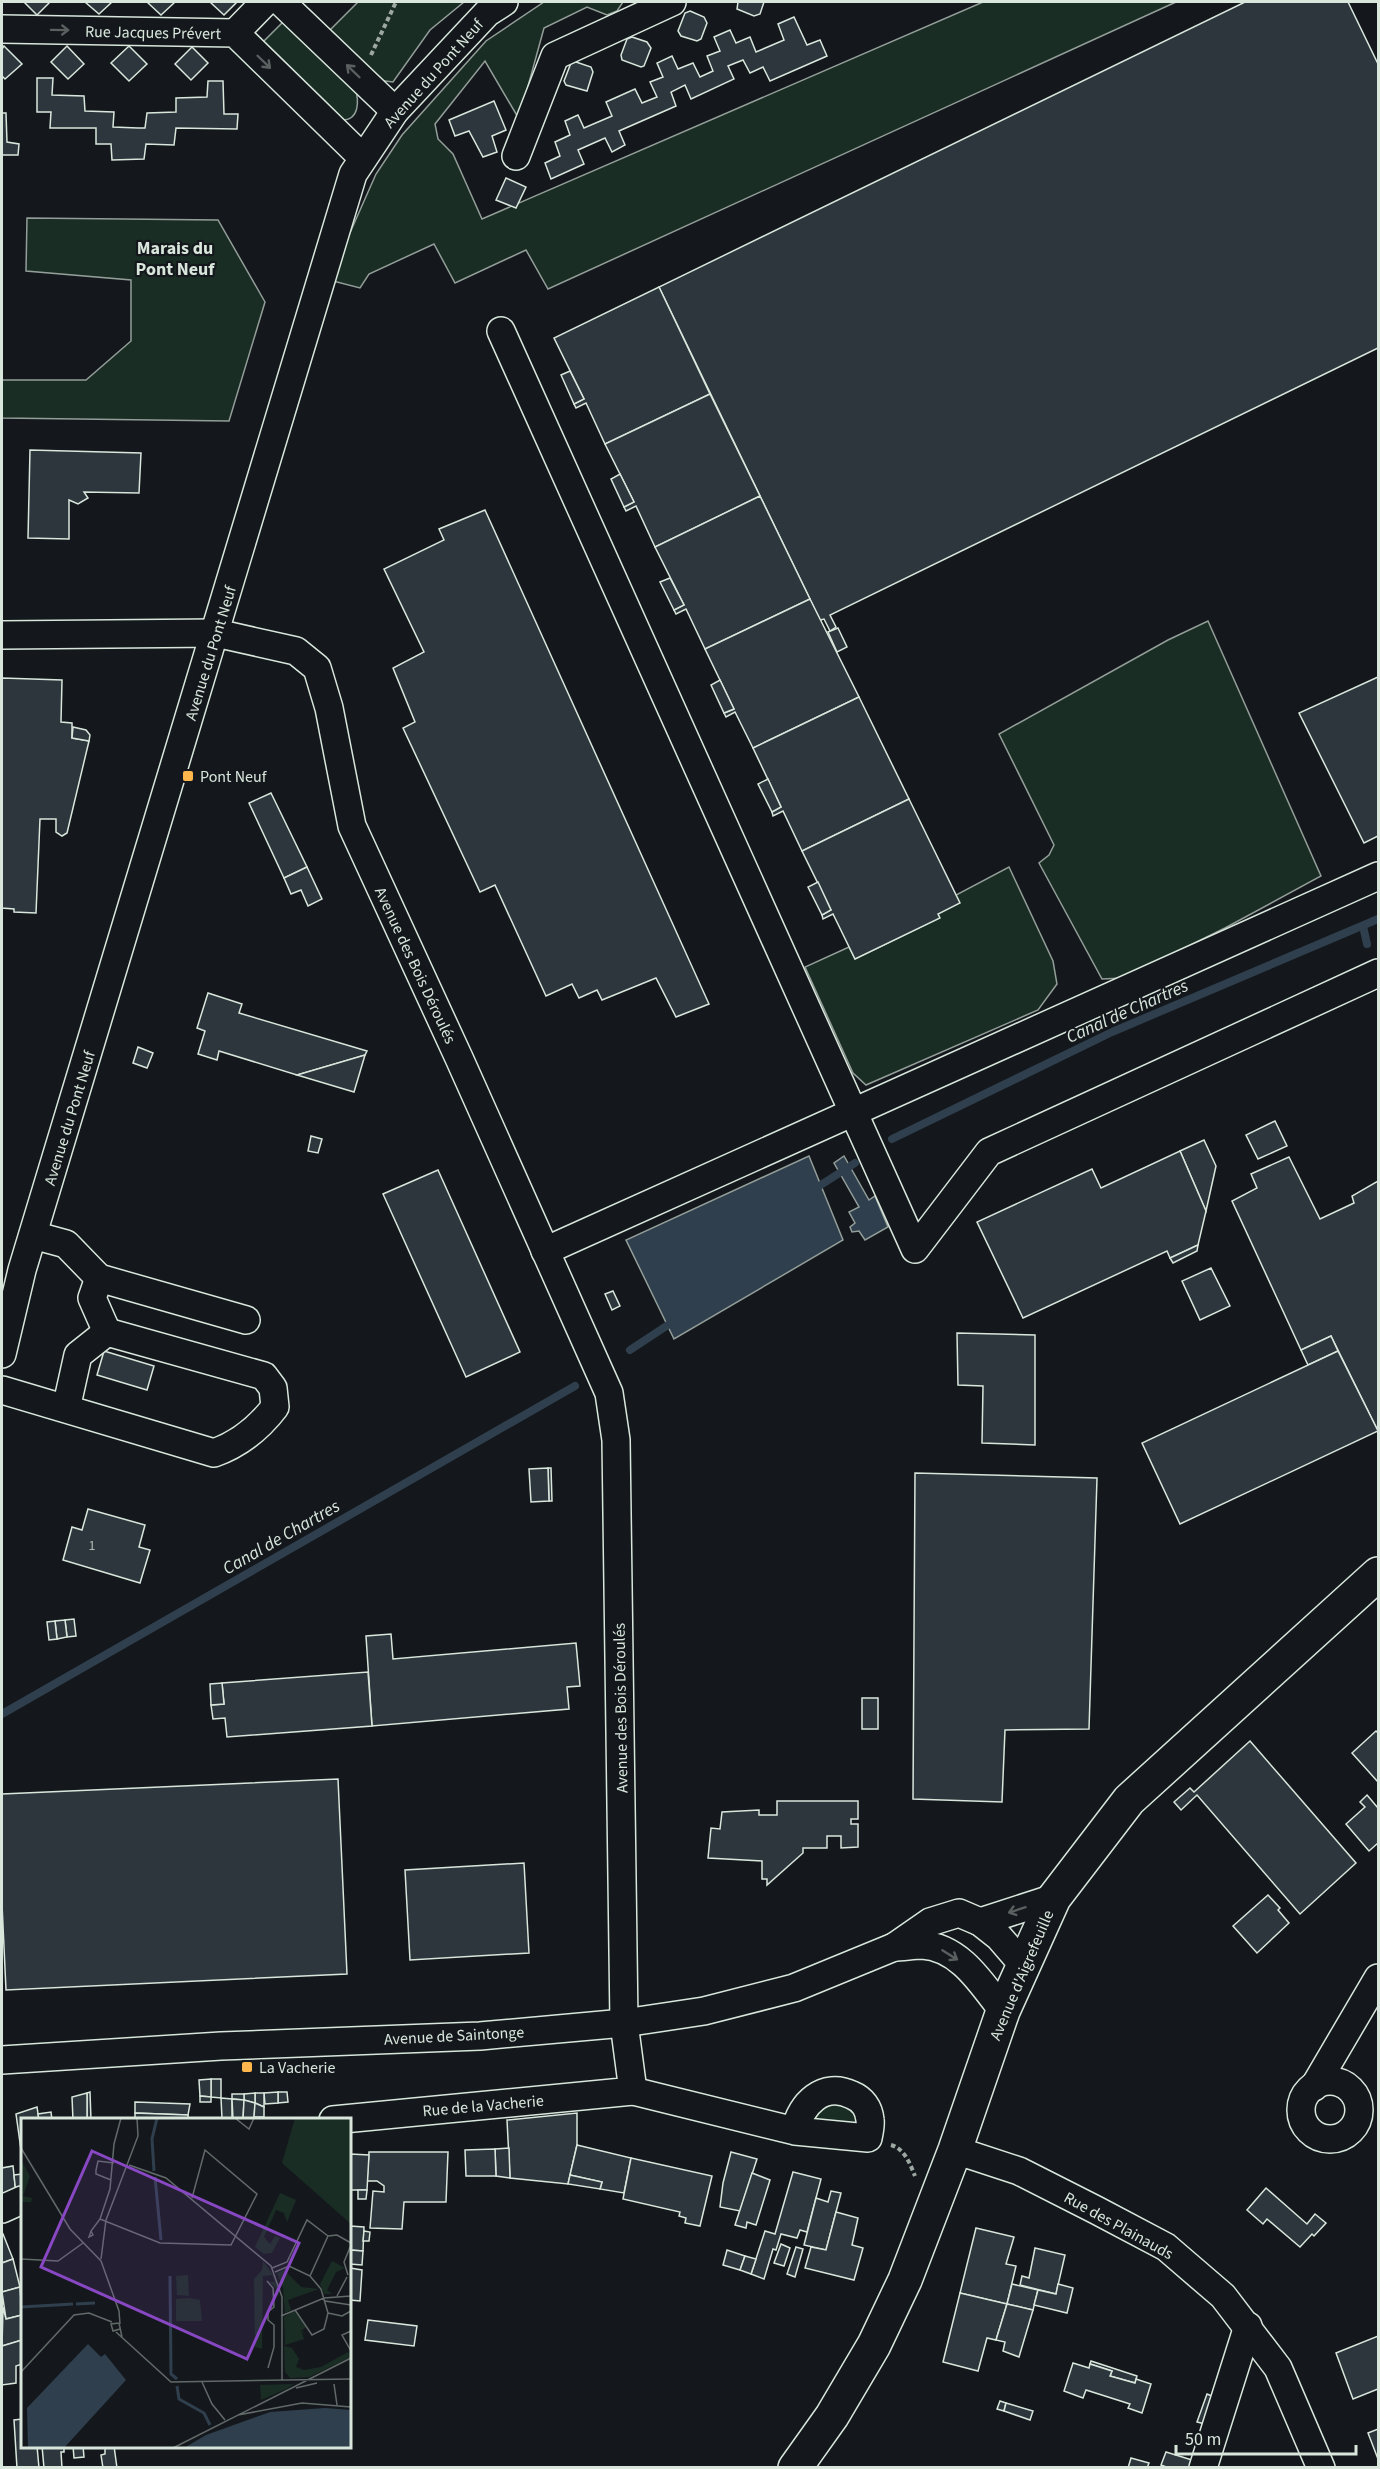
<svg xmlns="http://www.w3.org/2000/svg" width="1380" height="2469" font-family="'Source Sans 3',sans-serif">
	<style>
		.green { fill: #1a2d24; stroke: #939e99; stroke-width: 1.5 }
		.water { fill: #2f3f4d; stroke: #939e99; stroke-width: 1.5 }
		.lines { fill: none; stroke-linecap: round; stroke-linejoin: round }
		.stream { stroke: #2f3f4d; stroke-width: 8 }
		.building { fill: #2c363c; stroke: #d8e6dc; stroke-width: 1.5 }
		.minor-casing { stroke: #d8e6dc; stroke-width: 30 }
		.major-casing { stroke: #d8e6dc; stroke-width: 36 }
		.path { stroke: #9da8a2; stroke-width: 4; stroke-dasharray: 4.5 3; stroke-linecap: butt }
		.minor { stroke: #14181c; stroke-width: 27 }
		.major { stroke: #14181c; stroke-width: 33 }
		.oneway { stroke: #59605f }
		.poi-dot { fill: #ffb74d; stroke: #14181c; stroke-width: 2 }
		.labels { text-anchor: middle; stroke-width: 4.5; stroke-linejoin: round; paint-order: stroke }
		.number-label { font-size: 14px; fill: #adbab4 }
		.street-label { font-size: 16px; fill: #d8e6dc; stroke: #14181c }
		.poi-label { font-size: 16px; fill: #d8e6dc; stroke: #14181c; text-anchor: start }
		.neighbourhood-label { font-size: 18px; font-weight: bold; fill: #d8e6dc; stroke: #14181c }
		.water-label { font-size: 18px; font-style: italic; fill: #d8e6dc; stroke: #14181c }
		.inset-river { fill: none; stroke: #2f3f4d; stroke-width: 3 }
		.inset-road { fill: none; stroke: #626a69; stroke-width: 1.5 }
		.view { fill: #8948c3; fill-opacity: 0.15; stroke: #8948c3; stroke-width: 3 }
		.inset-edge { fill: none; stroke: #d8e6dc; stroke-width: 3 }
	</style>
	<rect width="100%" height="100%" fill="#14181c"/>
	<g class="green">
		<path d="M358,2H464L430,30L393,82L377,80L330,30Z"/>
		<path d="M544,2H623L617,11L607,15L587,7L544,28L519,119L485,61L435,124L438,139L453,154L482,219L983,2H1176L548,289L526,250L455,283L434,244L369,274L360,288L333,281L349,235L376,174L402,135L486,41Z"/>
		<path d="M284,21L355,88C359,100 360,121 341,120L260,45Z"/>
		<path d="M27,218L218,220L265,302L229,421L2,418V380H86L131,341V280L26,271Z"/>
		<path d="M1208,621L1321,876L1225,928L1124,978L1102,979L1039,863L1049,855L1054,845L999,734L1168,640Z"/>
		<path d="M1009,867L1053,961L1057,984L1038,1010L866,1085L853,1073L805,967L849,947L855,959L939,918L938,914L956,895Z"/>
		<path d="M843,2099L860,2117L852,2128L817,2125L811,2115L817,2107Z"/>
	</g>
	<g class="water">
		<path d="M809,1156L843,1240L674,1339L626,1240Z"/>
		<path d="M844,1156L869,1200L875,1196L888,1227L865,1240L859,1231L852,1232L850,1227L855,1223L849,1212L859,1207L834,1163Z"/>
	</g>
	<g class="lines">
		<g class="stream">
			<path d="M1363,926L1367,944"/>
			<path d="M892,1139L1112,1032L1378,919"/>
			<path d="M813,1190L855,1163"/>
			<path d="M630,1350L674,1321"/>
			<path d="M2,1714L575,1386"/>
		</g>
	</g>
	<g class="building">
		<path d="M24,2H50L37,15Z"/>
		<path d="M85,2H112L99,14Z"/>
		<path d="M147,2H175L161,15Z"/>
		<path d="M210,2H237L224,15Z"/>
		<path d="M738,2H764L760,14L754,16L737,9Z"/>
		<path d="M1245,2H1348L1378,64V348L830,615L836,627L830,631L824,619L820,620L659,287Z"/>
		<path d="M690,11L704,17L707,23L701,39L697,41L681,36L678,31L685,13Z"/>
		<path d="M794,17L807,45L820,40L827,56L770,81L763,67L750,73L743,60L728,66L734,79L691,99L685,85L671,92L676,106L619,131L625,145L612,152L605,138L578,150L584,164L551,179L545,163L560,156L555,142L570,135L565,121L578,115L584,128L612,116L606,102L635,89L642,103L657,97L650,82L663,77L657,63L672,56L678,69L693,63L700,77L713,71L707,56L720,51L714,37L730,30L736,43L750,37L756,52L784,40L778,24Z"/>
		<path d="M632,37L647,42L651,48L644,66L641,67L622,60L621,55L627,39Z"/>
		<path d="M4,46L22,64L5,79L2,76V49Z"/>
		<path d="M67,46L84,64L68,79L51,62Z"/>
		<path d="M129,46L147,64L129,81L111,63Z"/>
		<path d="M192,47L208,63L191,80L175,64Z"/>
		<path d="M576,62L591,67L593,72L587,91L566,85L564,81L571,63Z"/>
		<path d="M37,78H53L52,95L84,96L85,111L114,112L113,127L138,128H145L147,113L176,112V98L207,97L208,81H223L224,114H238L237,129L176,128L174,145L146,144L144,159L112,160L111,144H96V128H50L51,112H37Z"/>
		<path d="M494,101L506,130L492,136L497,152L483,157L469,131L455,136L449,120Z"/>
		<path d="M2,113H6L7,142L19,144L18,155H2Z"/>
		<path d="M506,178L526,187L516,208L496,200Z"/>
		<path d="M659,287L710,394L605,444L586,403L576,408L574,404L584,399L554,338Z"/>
		<path d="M570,371L584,399L574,404L561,375Z"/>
		<path d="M710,394L760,496L655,547L636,506L626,511L624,507L634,502L605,444Z"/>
		<path d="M30,450L141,453L139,493L84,492L88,498L78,504L69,500V539L28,538Z"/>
		<path d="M620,474L634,502L624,507L611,479Z"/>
		<path d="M760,496L810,599L705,649L686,609L676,614L674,610L684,605L655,547Z"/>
		<path d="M485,510L709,1004L676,1017L656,978L602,1000L597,990L579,998L572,984L546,996L495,885L480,892L403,728L415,722L393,668L424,652L384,569L444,540L439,529Z"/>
		<path d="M670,578L684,605L674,610L660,582Z"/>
		<path d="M810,599L859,697L753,748L735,712L726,717L724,713L734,709L705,649Z"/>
		<path d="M838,628L847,647L837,652L828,632Z"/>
		<path d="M1378,677V836L1364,843L1299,713Z"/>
		<path d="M2,678L62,680L61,722L72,723V738L89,741L67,833L62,836L56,832V819H40L36,913L14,912V909L2,908Z"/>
		<path d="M720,680L734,709L724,713L711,685Z"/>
		<path d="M859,697L909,799L802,851L783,811L773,816L772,812L781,807L753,748Z"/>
		<path d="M73,727L86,730L90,735L89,741L72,738Z"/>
		<path d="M768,779L781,807L772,812L758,784Z"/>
		<path d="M271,793L307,867L284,878L249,803Z"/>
		<path d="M909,799L960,903L938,914L940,918L855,959L833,914L823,919L822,915L831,910L802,851Z"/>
		<path d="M307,867L322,899L308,906L301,890L291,894L284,878Z"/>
		<path d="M818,882L831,910L822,915L808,887Z"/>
		<path d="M208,993L242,1004L239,1013L367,1051L365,1055L297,1075L219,1051L217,1060L198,1054L205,1031L197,1028Z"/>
		<path d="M138,1047L153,1053L147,1068L133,1063Z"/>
		<path d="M365,1055L354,1092L297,1075Z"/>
		<path d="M1275,1121L1287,1146L1258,1159L1246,1135Z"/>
		<path d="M311,1136L322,1139L318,1153L308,1151Z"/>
		<path d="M1204,1140L1216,1166L1206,1211L1180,1151Z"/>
		<path d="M1180,1151L1206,1211L1198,1245L1170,1258L1167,1251L1023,1318L977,1222L1092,1169L1101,1188Z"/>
		<path d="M1289,1157L1320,1219L1354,1203L1352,1196L1378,1181V1431L1331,1336L1301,1350L1232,1201L1257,1188L1251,1174Z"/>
		<path d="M438,1170L520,1352L466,1377L383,1194Z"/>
		<path d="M1198,1245L1197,1251L1173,1263L1170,1258Z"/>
		<path d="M1211,1268L1230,1306L1200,1320L1182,1281Z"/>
		<path d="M613,1291L620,1306L612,1310L605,1294Z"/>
		<path d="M957,1333L1035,1335V1445L982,1443L983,1386L958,1385Z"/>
		<path d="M1331,1336L1338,1351L1308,1365L1301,1350Z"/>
		<path d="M104,1351L154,1366L147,1390L97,1375Z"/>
		<path d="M1338,1351L1378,1431L1180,1524L1142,1443Z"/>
		<path d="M548,1468H551L552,1501H549Z"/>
		<path d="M548,1468L549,1501L531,1502L529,1469Z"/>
		<path d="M915,1473L1097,1478L1089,1729L1005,1730L1002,1802L913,1799Z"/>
		<path d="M88,1509L145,1525L139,1547L150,1550L140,1583L63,1560L72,1527L82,1530Z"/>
		<path d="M74,1619L76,1636L67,1637L65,1620Z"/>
		<path d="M65,1620L67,1637L57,1639L55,1621Z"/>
		<path d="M55,1621L57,1639L49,1640L47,1622Z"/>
		<path d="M391,1634L393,1659L576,1643L580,1686L567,1687L569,1709L372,1726L366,1636Z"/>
		<path d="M368,1672L372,1726L227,1737L225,1718L213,1719L211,1705L224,1704L222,1683Z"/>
		<path d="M222,1683L224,1704L211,1705L210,1684Z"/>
		<rect x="862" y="1698" width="16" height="31"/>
		<path d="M1376,1731L1378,1733V1782L1352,1753Z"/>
		<path d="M1250,1741L1356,1863L1300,1914L1197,1795L1181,1810L1174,1802L1190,1788L1194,1792Z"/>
		<path d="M338,1779L347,1974L6,1990L2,1904V1794Z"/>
		<path d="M1367,1795L1378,1808V1843L1369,1851L1346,1824L1365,1807L1360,1802Z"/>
		<path d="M777,1801H858V1819H851V1824H858V1847L841,1848V1836H827V1848H803V1853L767,1885V1879H762V1861L708,1858L711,1828L720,1829L722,1812L759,1810V1815H777Z"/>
		<path d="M524,1863L529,1953L410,1960L405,1870Z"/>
		<path d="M1268,1895L1280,1908L1278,1910L1289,1923L1257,1953L1233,1926Z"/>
		<path d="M211,2079H221V2098L211,2097Z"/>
		<path d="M211,2079V2097L200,2096L199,2080Z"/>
		<path d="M90,2092L91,2120H87V2093Z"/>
		<path d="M278,2092H287L288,2102L278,2103Z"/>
		<path d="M278,2092V2103L265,2104L264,2093Z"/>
		<path d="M87,2093V2120H73L72,2097Z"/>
		<path d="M255,2093H264V2107L255,2103Z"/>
		<path d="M255,2093V2103L244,2100V2094Z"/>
		<path d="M232,2094H244V2100L232,2099Z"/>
		<path d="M200,2096L211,2097V2102H200Z"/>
		<path d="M221,2098L232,2099V2118L222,2119Z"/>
		<path d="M232,2099L244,2100L243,2120L233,2119Z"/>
		<path d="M244,2100L255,2103L254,2120H243Z"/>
		<path d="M135,2102L190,2104L188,2115L135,2113Z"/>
		<path d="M255,2103L264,2107V2117H254Z"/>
		<path d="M37,2107L39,2120H22V2157L16,2114Z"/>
		<path d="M51,2112L52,2120H39L38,2114Z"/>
		<path d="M135,2113L188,2115V2120H135Z"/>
		<path d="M577,2113V2145L568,2184L510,2178L507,2120Z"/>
		<path d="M577,2145L631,2158L624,2193L600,2189L602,2182L570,2175Z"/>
		<path d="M509,2148L510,2178L496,2176L495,2149Z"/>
		<path d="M495,2149L496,2176H466L465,2150Z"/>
		<path d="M369,2152H448L446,2202H404L402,2229L370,2228L373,2191L384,2192V2186L377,2181H367Z"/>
		<path d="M731,2152L757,2159L740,2211L720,2207L723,2183Z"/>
		<path d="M350,2154L369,2155L367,2190H350Z"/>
		<path d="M631,2158L712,2176L700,2226L685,2223L686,2218L679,2216L680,2212L623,2199Z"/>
		<path d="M13,2166L16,2194L2,2198V2168Z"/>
		<path d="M793,2172L821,2179L807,2232L800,2230L797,2238L781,2234L776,2250L773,2249L764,2279L751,2274L765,2231L775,2234Z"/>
		<path d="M752,2173L770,2180L756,2225L747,2222L746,2228L735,2225Z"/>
		<path d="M22,2174V2193L16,2194L14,2175Z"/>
		<path d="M570,2175L602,2182L600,2189L568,2184Z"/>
		<path d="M1266,2188L1307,2224L1315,2214L1326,2223L1314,2236L1312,2234L1300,2247L1267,2219L1263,2224L1247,2210Z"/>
		<path d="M358,2190H367L366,2199H358Z"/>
		<path d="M831,2191L841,2193L826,2250L804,2245L816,2198L828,2202Z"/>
		<path d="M836,2212L858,2218L852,2245L863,2248L854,2280L805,2268L811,2247L826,2250Z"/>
		<path d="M350,2226L364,2227L363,2251L350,2250Z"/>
		<path d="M976,2228L1014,2237L1006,2264L1016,2266L1007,2304L960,2293Z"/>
		<path d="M364,2231L370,2232L369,2241H363Z"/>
		<path d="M3,2234L13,2259L2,2263V2235Z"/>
		<path d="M781,2244L790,2248L784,2266L774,2263Z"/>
		<path d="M796,2247L803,2249L795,2277L787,2274Z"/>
		<path d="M1035,2248L1065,2255L1056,2294L1020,2285L1022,2276L1029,2278Z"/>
		<path d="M350,2250L363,2251L362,2265L350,2264Z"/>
		<path d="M727,2250L745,2256L740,2270L723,2265Z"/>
		<path d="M745,2256L756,2259L751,2274L740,2270Z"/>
		<path d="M13,2259L20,2287L2,2292V2263Z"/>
		<path d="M350,2268L362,2270L360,2301L350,2300Z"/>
		<path d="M1012,2284L1038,2290L1033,2310L1007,2304Z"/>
		<path d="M1058,2284L1073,2288L1067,2313L1034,2305L1038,2290L1056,2294Z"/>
		<path d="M20,2287L22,2315L6,2319L2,2292Z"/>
		<path d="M960,2293L1007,2304L996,2340L987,2338L978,2371L943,2362Z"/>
		<path d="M1007,2304L1033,2310L1019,2357L1003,2351L1005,2342L996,2340Z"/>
		<path d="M3,2307L6,2319L22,2315V2340L2,2346Z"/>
		<path d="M368,2320L417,2326L414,2346L365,2340Z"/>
		<path d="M1378,2336V2389L1353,2399L1336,2353Z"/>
		<path d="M22,2340V2364L16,2366V2383L2,2385V2346Z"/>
		<path d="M1091,2361L1137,2376L1135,2383L1110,2376L1112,2371L1090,2364Z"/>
		<path d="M1073,2363L1089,2368L1090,2364L1112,2371L1110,2376L1135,2383L1136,2379L1151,2384L1142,2413L1128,2408L1130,2404L1086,2390L1083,2398L1064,2391Z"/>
		<path d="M1207,2394L1219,2399L1209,2425L1197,2422Z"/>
		<path d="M1000,2401L1006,2403L1004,2411L997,2409Z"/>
		<path d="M1006,2403L1033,2411L1030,2420L1004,2411Z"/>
		<path d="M22,2419V2446H37L39,2468H17L14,2420Z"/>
		<path d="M1378,2429V2459L1368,2433Z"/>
		<path d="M42,2446H64V2452H61L62,2468H44Z"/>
		<path d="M73,2446H83L84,2457L74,2458Z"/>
		<path d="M105,2446H114L117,2468H103L101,2455L105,2454Z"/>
		<path d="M1166,2452L1192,2460L1189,2468H1169L1161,2465Z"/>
		<path d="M1131,2458L1149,2463L1147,2468H1128Z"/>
	</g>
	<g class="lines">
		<g class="minor-casing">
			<g id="minor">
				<path d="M281,2L395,111"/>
				<path d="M2,29L235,33L363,158"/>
				<path d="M235,33L265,2"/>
				<path d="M516,156L555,56L672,2"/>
				<path d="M501,331L915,1249L989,1152L1378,973"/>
				<path d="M2,635L216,633L296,651L317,668L329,708L352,826L459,1058L609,1393L616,1440L624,2023L633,2091L333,2120"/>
				<path d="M33,1235L66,1244L99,1278L246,1320"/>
				<path d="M545,1251L1378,876"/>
				<path d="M99,1278L92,1298L107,1332"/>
				<path d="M2,1354L22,1270L353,174L395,111L487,13L504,2"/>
				<path d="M2,1390L214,1453C239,1444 259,1428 275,1407L273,1388L264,1376L107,1332L78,1355L66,1409"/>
				<path d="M980,1922L1054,1898"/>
				<path d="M894,1947C903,1947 913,1945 922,1945C960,1947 982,1984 1003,2011"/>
				<path d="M2,2060L221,2046L480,2036L624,2023L704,2011L794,1988L894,1947L930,1922L959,1913L980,1922L999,1937L1024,1966"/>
				<circle cx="1330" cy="2110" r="29"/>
				<path d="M1314,2087L1378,1978"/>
				<path d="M633,2091L795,2131L868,2138C869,2133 871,2125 870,2120C869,2108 862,2099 852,2095C823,2081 801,2104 795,2131"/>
				<path d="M955,2150L1019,2171L1096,2210L1166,2247L1223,2296L1278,2368L1321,2468"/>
				<path d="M2,2209L22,2200"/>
				<path d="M1203,2468L1248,2326"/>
			</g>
		</g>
		<g class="major-casing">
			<path id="major" d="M795,2468L832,2416L874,2345L905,2280L955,2150L1003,2011L1054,1898L1129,1800L1378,1574"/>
		</g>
		<g class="path">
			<path d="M371,55L396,2"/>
			<path d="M891,2145C905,2149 910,2164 915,2176"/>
		</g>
		<use href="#minor" class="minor"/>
		<use href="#major" class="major"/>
	</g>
	<defs><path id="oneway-shaft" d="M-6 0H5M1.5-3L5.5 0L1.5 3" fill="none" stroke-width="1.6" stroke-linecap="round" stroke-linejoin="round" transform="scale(1.5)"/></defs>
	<g class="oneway">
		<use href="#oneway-shaft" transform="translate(60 30) rotate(1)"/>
		<use href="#oneway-shaft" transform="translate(264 62) rotate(44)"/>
		<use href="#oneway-shaft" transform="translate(353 71) rotate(-136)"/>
		<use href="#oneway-shaft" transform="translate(1017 1910) rotate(162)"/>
		<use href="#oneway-shaft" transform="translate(950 1955) rotate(32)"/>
	</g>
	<g class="poi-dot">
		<rect x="182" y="770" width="12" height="12" rx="3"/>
		<rect x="241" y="2061" width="12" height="12" rx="3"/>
	</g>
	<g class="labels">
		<g class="number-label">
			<text x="92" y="1550">1</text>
		</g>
		<g class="street-label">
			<text transform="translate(153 32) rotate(1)" y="6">Rue Jacques Prévert</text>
			<text transform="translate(433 73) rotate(-48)" y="6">Avenue du Pont Neuf</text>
			<text transform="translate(210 653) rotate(-73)" y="6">Avenue du Pont Neuf</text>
			<text transform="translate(416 965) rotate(65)" y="6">Avenue des Bois Déroulés</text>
			<text transform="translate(69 1118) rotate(-73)" y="6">Avenue du Pont Neuf</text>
			<text transform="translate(620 1708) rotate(-91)" y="6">Avenue des Bois Déroulés</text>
			<text transform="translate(1021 1975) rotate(-67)" y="6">Avenue d'Aigrefeuille</text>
			<text transform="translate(454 2035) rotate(-3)" y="6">Avenue de Saintonge</text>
			<text transform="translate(483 2105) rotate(-5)" y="6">Rue de la Vacherie</text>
			<text transform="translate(1119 2225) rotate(29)" y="6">Rue des Plainauds</text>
		</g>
		<g class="poi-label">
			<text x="200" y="782">Pont Neuf</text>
			<text x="259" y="2073">La Vacherie</text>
		</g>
		<g class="neighbourhood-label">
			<text x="175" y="254">Marais du<tspan x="175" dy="21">Pont Neuf</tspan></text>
		</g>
		<g class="water-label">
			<text transform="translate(1127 1011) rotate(-24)" y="6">Canal de Chartres</text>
			<text transform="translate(281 1537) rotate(-30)" y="6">Canal de Chartres</text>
		</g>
	</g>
	<g transform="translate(21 2118)">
		<rect width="330" height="330" fill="#14181c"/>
		<path d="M274,0H330V106L261,45ZM0,42L9,58L2,78L11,80L10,84H0ZM259,75L275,82L266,104L263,95L255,92L243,119L249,126L254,118L259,120L251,135L243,136L234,129ZM242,143L253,158L258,177L255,178V170L248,164H254L251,157L242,158L241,231L234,229L233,161L241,152ZM311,143L324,150L315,154L306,172L311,176H303L299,166ZM263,152L280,169L298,171L267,182L270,192L264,195L262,170L256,155ZM167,157L168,178L156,177L155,158ZM167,180L179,182L181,203H155V181ZM273,193L285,209L281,212L285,217L280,212L283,221L264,227L263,199ZM263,228L271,230L278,241L275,249L283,252L300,249L327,234L330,239L288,259L269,260L264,254ZM273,266L265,271L240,282L239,267Z" fill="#1a2d24"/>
		<path d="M67,226L80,239L84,236L105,262L43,330H7L6,290ZM304,290L330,292V330H163L185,317L249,294Z" fill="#2f3f4d"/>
		<path class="inset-river" d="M133,53L131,21L136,0M134,59L140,122M149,158L150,256L156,261M55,186L74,185M0,189L52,186M156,268L158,281L183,295L189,307"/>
		<path class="inset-road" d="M100,0L93,26L89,71L79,101L139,125L210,127L236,76L184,32L171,80M214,0L228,11L233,0M0,30L49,111L80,143L98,193L99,206M108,47L145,60L250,148L261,179V262M90,62L75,56V52L77,43L93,45M70,113L72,117L68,119L70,113L79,101M307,118L316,117L330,125M0,141L37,143L62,125M80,141L85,102L117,18L116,0M251,150L266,144L286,102L307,118M254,154L268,148L289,158L307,118M327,157L323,144L330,127M289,158L300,171L307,195M246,163L252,170L253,189L247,194V202L253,207V229L247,250M316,178L326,159M304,183L330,187M274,192L291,217L303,211L307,195M307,195L321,198L330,193M260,198L303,180L330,178M99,211L92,213L90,206L98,205L101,219M330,213L321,217L330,233M95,214L150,264L330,261M0,254L53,197L68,195L91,204M181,264L191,286L204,302M313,266L316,287M275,270L296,265M217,297L281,285L330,289M152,330L330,240"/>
		<path class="view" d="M71,33L278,125L226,241L20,149Z"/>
		<rect width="330" height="330" class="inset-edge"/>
	</g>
	<rect width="1380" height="2469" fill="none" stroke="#d8e6dc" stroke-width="6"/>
	<path d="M1176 2445v9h180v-9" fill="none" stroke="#d8e6dc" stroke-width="3"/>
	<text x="1185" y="2445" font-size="18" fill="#d8e6dc" stroke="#14181c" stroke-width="4.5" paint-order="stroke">50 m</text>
</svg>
